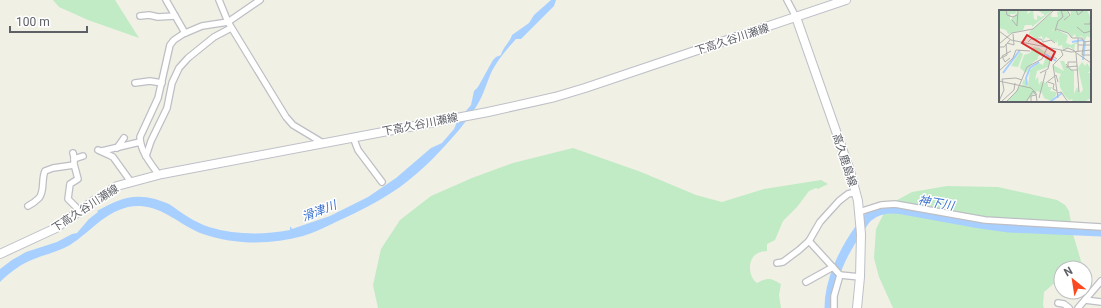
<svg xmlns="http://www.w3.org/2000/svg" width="1101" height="308" font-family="Roboto,'Noto Sans JP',sans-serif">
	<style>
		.green { fill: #c0ebc4 }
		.water { fill: #a7cfff }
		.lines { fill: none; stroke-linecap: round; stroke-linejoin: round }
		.river { stroke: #a7cfff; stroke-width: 9 }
		.minor-casing { stroke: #bdbfc5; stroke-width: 8 }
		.secondary-casing { stroke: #bec0c8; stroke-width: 10 }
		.minor { stroke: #fff; stroke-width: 5.5 }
		.secondary { stroke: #fff; stroke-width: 8 }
		.labels { text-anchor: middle; stroke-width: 3; stroke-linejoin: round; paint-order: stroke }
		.street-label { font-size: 11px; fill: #5d6067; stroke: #fff }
		.water-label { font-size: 12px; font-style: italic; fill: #3c74d0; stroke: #fff }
		.inset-river { fill: none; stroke: #a7cfff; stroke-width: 2 }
		.inset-road { fill: none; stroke: #b2b2af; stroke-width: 1 }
		.view { fill: #d62828; fill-opacity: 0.15; stroke: #d62828; stroke-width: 2 }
		.inset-edge { fill: none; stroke: #5d6067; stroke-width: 2 }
	</style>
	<rect width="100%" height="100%" fill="#f1f0e5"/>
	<g class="green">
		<path d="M53,0H115L139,38L88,20L59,7Z"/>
		<path d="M573,148L641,172L696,195L722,202L764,189L821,180L828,184L818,189L816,188L809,191L797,207L783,221L775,240L767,244V251C764,251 760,252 758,253C747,258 748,277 757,283C769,277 770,278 781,284L779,295L781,308H378L373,285L381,249L400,220L431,196L472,178L513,163Z"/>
		<path d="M947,186L998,187L1057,200L1065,205L1069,211L1073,234L1083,268H1061V281L1058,280L1044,292L1043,305L1044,308H893L879,277L874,258L876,229L888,205L912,192Z"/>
	</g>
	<path class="water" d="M551,0H556L554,6L521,39H516C506,50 494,64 489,78C485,88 482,98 476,107C471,115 465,122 459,130C441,151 422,171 400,187C380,201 360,211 338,221C327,226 316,232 303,236C271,245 235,245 203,234C181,226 164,207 140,206C110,205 92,231 70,245C58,252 46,254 34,259C21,264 10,272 0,282V269L12,260L26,252L57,242L72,234L77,233L89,219L98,212L97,211C118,200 131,193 155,199C160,201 165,202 169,204C182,213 194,222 209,227C236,235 263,235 290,230V227H291L292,229L330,216L368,197L396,178L431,148L442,143L454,129L457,122L471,105L474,91L478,87L493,60L496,57L501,55C503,47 510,42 512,35L529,23L534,15Z"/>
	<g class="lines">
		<path class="river" d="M829,308C829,280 844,250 860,228C863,224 866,218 870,216C879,209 891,208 903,210L980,224L1009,228L1101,232"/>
		<g class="minor-casing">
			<g id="minor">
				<path d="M166,0L185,33"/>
				<path d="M219,0L228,22L286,117L293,125L323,143"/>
				<path d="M787,0L796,17"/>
				<path d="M140,16L149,15L158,17L175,16"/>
				<path d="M135,83L150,81L162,83"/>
				<path d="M353,137L358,150L382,182"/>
				<path d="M117,148L124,138"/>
				<path d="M98,150L109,155L113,157L131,182"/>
				<path d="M102,151L140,142"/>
				<path d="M73,153L74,157V164L78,179L70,184L68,199L80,211"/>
				<path d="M146,156L151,141L167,108L172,83L179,68L188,58L214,37L231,28"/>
				<path d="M74,159L83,156"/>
				<path d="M159,175C151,164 140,151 140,137L158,98L170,45L174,40L183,34L202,26L228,22L260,0"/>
				<path d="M28,206C32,204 36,201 39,198C45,191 41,180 45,171L53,168L74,165"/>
				<path d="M859,212L881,205L895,204L985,220L1101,227"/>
				<path d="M809,241L840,275L860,277"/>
				<path d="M777,263L783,262L799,250L809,241L820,222L839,201L848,194L856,192"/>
				<path d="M806,282L833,267"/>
				<path d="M1085,300L1101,302"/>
				<path d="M1058,303L1064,304L1069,308"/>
				<path d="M834,308V296L840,275"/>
				<path d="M1078,308L1101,281"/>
			</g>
		</g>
		<g class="secondary-casing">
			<g id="secondary">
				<path d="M796,17L850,171L858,201L861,234L860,277L857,308"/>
				<path d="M0,254L56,228L92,202L117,186L162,174L488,112L555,97L585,88L846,0"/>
			</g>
		</g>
		<use href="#minor" class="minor"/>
		<use href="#secondary" class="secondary"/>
	</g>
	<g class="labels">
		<g class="street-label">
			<text transform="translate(732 39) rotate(-18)" y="4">下高久谷川瀬線</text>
			<text transform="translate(420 124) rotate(-11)" y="4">下高久谷川瀬線</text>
			<text transform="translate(845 160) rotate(72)" y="4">高久鹿島線</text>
			<text transform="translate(85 208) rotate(-33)" y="4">下高久谷川瀬線</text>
		</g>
		<g class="water-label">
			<text transform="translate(936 203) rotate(10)" y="4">神下川</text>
			<text transform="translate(319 211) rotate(-21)" y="4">滑津川</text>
		</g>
	</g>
	<g transform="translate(999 10)">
		<rect width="92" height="92" fill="#f1f0e5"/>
		<path d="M0,0H19L16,4H11V10L21,0H29L28,4L34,0L35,9L38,10V5L42,7L46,5L38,0H54L33,17V15H26L24,20L9,24L7,20L0,18ZM65,0L70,3L68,8L72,4L71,0H88L92,8V28L88,26L85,32L83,26L77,28L76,24L72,28L70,23L57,19L52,21L58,20L69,25L67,33L72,35L78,32L79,34H76L75,40L71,37L64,39L63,35L59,36V29L58,33L47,27L44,31L43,26L36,29L31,24V28L29,26L31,21L53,3L52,7H59L58,2ZM34,37L40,38L46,42L43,46L40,45L38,49L42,47L33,53L27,63L21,58L22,54L25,45L31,43ZM21,42L24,44L19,57L12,56ZM48,44L52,47L49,57L38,61L36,70L39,67L40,75L42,71L49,74V77H53L51,81L57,82V85L52,91L45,88L43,83L38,81L27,92H8L22,75H26L23,74L25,69L29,77L31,60L40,53L44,55ZM61,51H65L67,56L75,61V84L78,77L81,83L84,80L79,58L83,52L86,56L88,53L92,59L89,63H92V88L85,92H72L74,89L70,90L65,85L61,77L60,68L62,64L56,62L54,55L65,61Z" fill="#c0ebc4"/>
		<path class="inset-river" d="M73,32L83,30L86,32L84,50M46,44L57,51M4,63L21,40M28,75L27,68L31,58L40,52M51,92L63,83"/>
		<path class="inset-road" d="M7,0L8,5L14,7L18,5M77,0L79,5L85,0M13,10L18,16L19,0M65,10L71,5L68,0M85,14H91L92,8M78,17L85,23L92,21M57,19L69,23L73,28H83L85,32L92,31M0,21L12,30L72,42L92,40M56,21L59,11L64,7L62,0M79,28V42M29,32L32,29H42L44,32L52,30L56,33M85,32L83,45H92M8,33L15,35L14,24M0,34L13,23L34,19L55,0M79,35H92M0,37H5L11,30M64,40L69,38L76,41M76,42L92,53M77,43L80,82M11,48L6,52L3,46L12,41M0,49L8,45L7,34M67,54L72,60H79M67,57L79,56M69,58V52H77M0,61L14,48L17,40L31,41M41,63L49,59L51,50L54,46L58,49M0,71L32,78L37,83L38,92M49,72L55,74L54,79L58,81M47,73L57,65L59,72M58,83L62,82L69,92M40,88L47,61M59,88L54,55L64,45L62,40M3,91L15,80L16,73M3,92L0,91L5,80L3,69L17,68L23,70M7,92L18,81L28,57L43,49L48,38M27,92L34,81L37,85L32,86V92"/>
		<path class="view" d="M28,25L56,42L52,50L23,33Z"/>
		<rect width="92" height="92" class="inset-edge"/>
	</g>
	<g transform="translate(1073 280) rotate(330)"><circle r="19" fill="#ffffff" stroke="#bebfc2"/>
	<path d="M0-3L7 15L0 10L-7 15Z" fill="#fb4a21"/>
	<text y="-6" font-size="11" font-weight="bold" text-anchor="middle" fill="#5d6067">N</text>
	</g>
	<path d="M10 26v6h77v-6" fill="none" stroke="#5d6067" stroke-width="2"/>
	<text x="16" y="26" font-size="12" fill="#5d6067" stroke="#ffffff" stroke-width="3" paint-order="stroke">100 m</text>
</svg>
